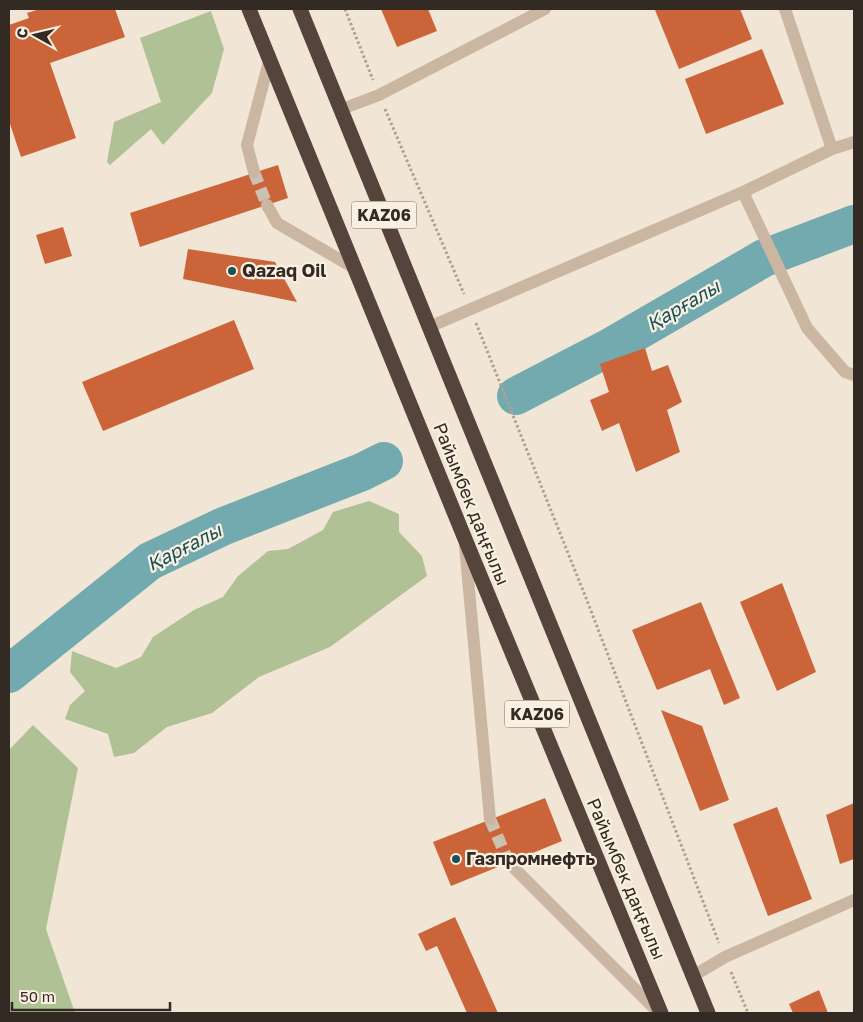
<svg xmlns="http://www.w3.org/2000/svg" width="863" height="1022" font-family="'Golos Text',sans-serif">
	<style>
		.green { fill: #b0c195 }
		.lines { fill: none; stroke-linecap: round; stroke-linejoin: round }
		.river { stroke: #73aaaf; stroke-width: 38 }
		.building { fill: #cc6439 }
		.minor-tunnel { stroke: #cbc0b2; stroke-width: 12; stroke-dasharray: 12 6; stroke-linecap: butt }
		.path { stroke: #b59f8b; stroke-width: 3; stroke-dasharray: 2.5 2.5; stroke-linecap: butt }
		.minor { stroke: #cab6a1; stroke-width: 12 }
		.highway { stroke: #55443b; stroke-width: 15 }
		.poi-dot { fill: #194f56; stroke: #f9f0e1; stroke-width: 2 }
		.labels { text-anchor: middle; stroke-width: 4.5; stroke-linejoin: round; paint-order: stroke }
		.shield { fill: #f9f0e1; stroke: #6e655d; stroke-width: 1 }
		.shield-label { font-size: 16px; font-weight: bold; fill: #332a24 }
		.poi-label { font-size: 18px; font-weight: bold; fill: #332a24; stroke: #f9f0e1; text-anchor: start }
		.street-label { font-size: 18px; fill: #332a24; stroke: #f9f0e1 }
		.water-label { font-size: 19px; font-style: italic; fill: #194f56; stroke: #f9f0e1 }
	</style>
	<rect width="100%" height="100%" fill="#f1e6d5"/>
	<g class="green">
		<path d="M211,11L224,49L212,93L163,145L151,129L110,165L107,162L114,122L161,102L140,38Z"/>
		<path d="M369,501L399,514V532L422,556L427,576L330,647L259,677L212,713L167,727L134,753L114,757L108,734L65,719L70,705L85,691L70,672L72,651L116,668L141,657L153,637L194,610L223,597L238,576L268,551L288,549L323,530L333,512Z"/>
		<path d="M33,725L78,768L46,929L75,1013H9V750Z"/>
	</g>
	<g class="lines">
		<g class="river">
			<path d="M516,396L612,346L764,258L854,224"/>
			<path d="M9,674L150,561L224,526L362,472L384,461"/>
		</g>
	</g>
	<g class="building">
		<path d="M40,9H115L125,37L50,63L76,138L21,157L9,121V25L29,18L27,13Z"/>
		<path d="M381,9H428L437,31L397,47Z"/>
		<path d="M657,9H740L752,39L679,69L655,10Z"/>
		<path d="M762,49L784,104L706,134L685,79Z"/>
		<path d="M278,165L288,198L140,247L130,213Z"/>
		<path d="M63,227L72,256L45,264L36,235Z"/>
		<path d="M188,249L275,262L297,302L183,279Z"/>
		<path d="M234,320L254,369L103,431L82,382Z"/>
		<path d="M645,348L652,371L668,365L682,402L667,410L680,452L636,472L619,423L602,431L590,400L609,392L600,364Z"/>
		<path d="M782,583L816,672L777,691L740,602Z"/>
		<path d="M701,602L740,698L724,705L710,669L657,690L632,630Z"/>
		<path d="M661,710L702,726L729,800L700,811Z"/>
		<path d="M545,798L562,841L451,886L433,842Z"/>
		<path d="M854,803V859L840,864L826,815Z"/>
		<path d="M777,807L812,899L768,916L733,824Z"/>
		<path d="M455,917L498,1013H467L437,946L426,951L418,934Z"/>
		<path d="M819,990L828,1013H793L789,1004Z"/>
	</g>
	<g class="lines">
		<g class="minor-tunnel">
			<path d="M254,172L267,205"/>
			<path d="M490,819L509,863"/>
		</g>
		<g class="path">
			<path d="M345,9L373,80"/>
			<path d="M385,109L464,294"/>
			<path d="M476,323L586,598L719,943"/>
			<path d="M731,972L748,1013"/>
		</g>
		<g class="minor">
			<path d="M785,9L832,149"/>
			<path d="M342,109L379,95L545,9"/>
			<path d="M254,172L247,145L270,58"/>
			<path d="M743,192L807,328L845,372L854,375"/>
			<path d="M267,205L277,223L356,269"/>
			<path d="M429,327L743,192L832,149L854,142"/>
			<path d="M465,546L490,819"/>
			<path d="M509,863L659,1013"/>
			<path d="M693,976L725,957L854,900"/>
		</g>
		<g class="highway">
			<path d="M249,9L465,539L661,1013"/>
			<path d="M300,9L708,1013"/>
		</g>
	</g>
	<g class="poi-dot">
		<circle cx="232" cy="271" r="5"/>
		<circle cx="456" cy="859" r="5"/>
	</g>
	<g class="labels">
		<g class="shield">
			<rect x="351.5" y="201.5" width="65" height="27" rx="4"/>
			<rect x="504.5" y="700.5" width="65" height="27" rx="4"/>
		</g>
		<g class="shield-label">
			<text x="384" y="221">KАZ06</text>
			<text x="537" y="720">KАZ06</text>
		</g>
		<g class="poi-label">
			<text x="242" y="277">Qazaq Oil</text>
			<text x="466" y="865">Газпромнефть</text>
		</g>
		<g class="street-label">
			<text transform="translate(471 504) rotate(68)" y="6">Райымбек даңғылы</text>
			<text transform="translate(626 879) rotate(67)" y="6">Райымбек даңғылы</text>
		</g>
		<g class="water-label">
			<text transform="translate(683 305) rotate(-30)" y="7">Қарғалы</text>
			<text transform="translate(184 547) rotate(-27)" y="7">Қарғалы</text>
		</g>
	</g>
	<rect width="863" height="1022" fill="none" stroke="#332a24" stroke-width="20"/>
	<g transform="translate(35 35) rotate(278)" stroke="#f9f0e1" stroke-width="4" paint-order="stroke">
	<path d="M0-4L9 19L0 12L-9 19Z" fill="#332a24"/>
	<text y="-8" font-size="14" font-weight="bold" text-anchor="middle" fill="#332a24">С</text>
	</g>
	<path d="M12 1002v8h158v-8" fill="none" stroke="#332a24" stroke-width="2.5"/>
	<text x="20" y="1002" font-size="15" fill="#332a24" stroke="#f9f0e1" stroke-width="4" paint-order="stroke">50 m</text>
</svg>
